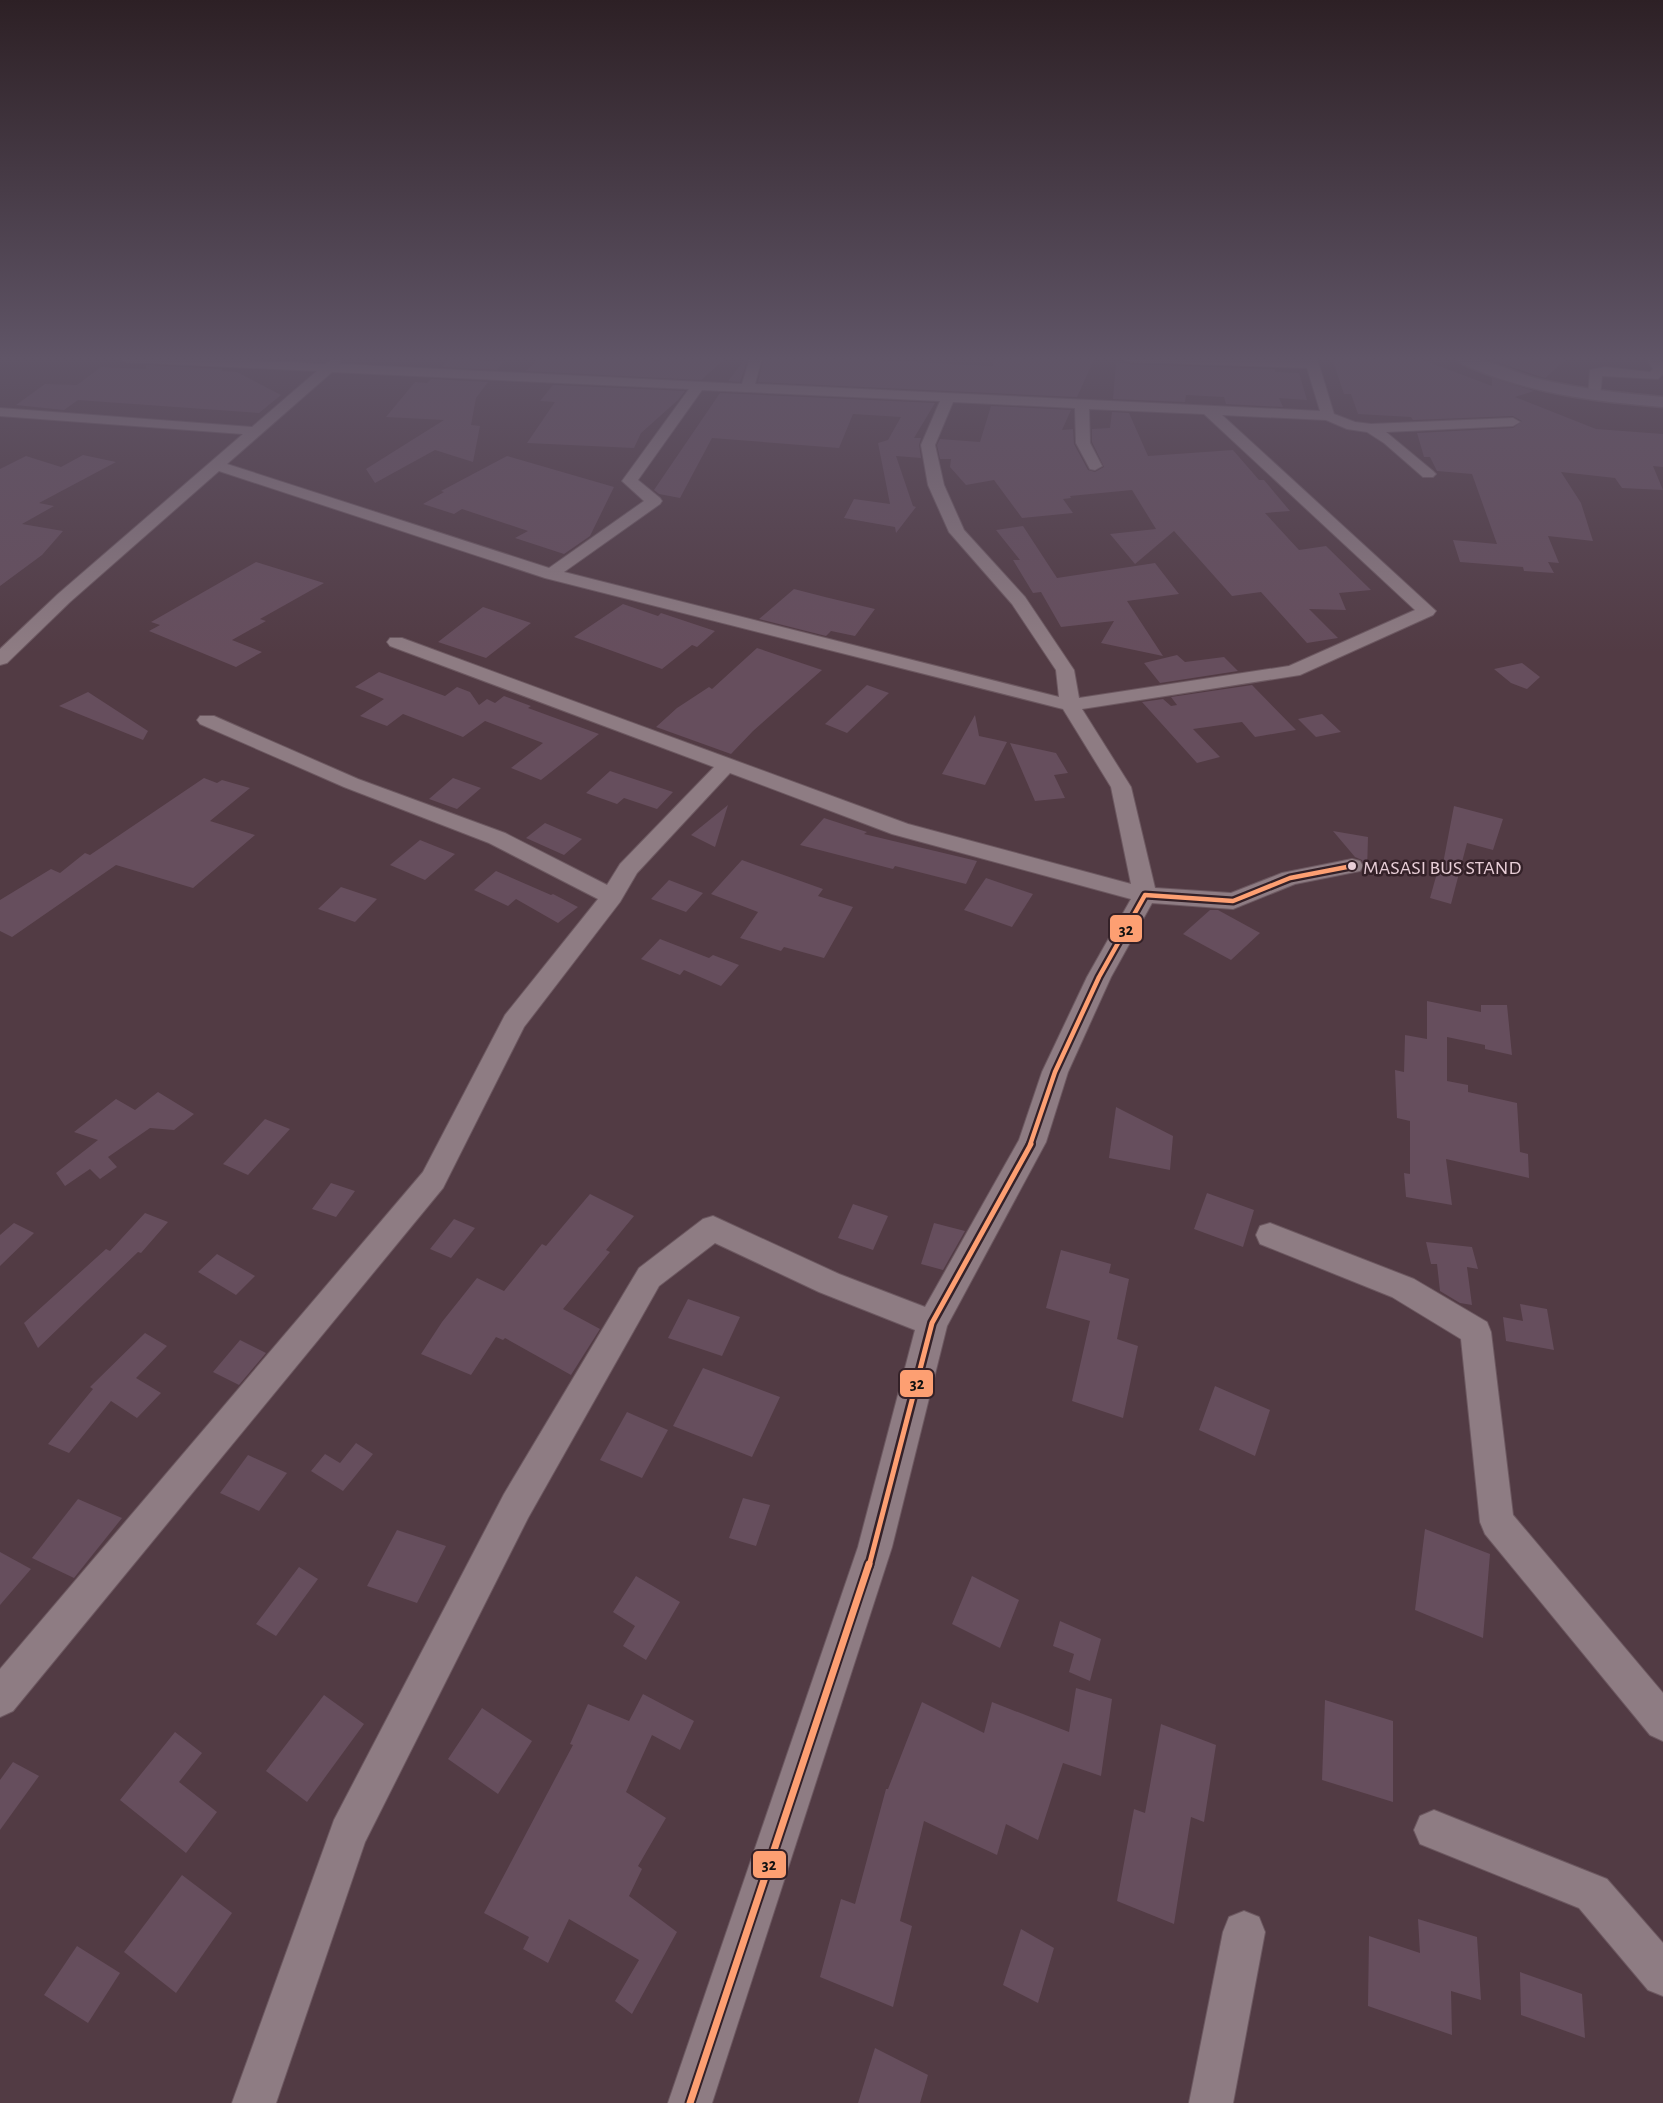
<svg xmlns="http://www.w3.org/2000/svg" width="1663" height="2103" font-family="'Alegreya Sans',sans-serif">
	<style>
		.building { fill: #664e5d }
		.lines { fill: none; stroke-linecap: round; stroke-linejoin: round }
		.minor-casing { stroke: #6c5860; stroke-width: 2 }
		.primary-casing { stroke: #6c5860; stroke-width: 3 }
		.minor { fill: #8e7c83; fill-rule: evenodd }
		.primary { fill: #857380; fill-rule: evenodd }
		.bus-1-far2-casing { stroke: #342128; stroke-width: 9 }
		.bus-1-far1-casing { stroke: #342128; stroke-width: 10 }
		.bus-1-casing { stroke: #342128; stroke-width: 11 }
		.bus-1-far2 { stroke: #fd9f72; stroke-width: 4.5 }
		.bus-1-far1 { stroke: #fd9f72; stroke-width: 5 }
		.bus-1 { stroke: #fd9f72; stroke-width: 7 }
		.bus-dot { fill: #e8ced7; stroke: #342128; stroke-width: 2 }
		.labels { text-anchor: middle; stroke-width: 5; stroke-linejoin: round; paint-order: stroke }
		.bus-label { font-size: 20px; fill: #e8ced7; stroke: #342128; text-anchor: start }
		.line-badge { stroke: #342128; stroke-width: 2 }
		.pale-badge-label { font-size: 16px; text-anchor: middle; font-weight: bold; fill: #111 }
	</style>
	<rect width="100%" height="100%" fill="#523b44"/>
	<g class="building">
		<path d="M539,358H626L659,361L660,359L686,360L688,358H726L701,380L526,371Z"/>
		<path d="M746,358H748L740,382L728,381Z"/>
		<path d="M764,358H834L993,366V358L1094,360L1077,397L758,382Z"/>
		<path d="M1332,358H1418L1492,386V378L1534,391L1515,397L1596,429L1663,434V467L1653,466L1663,490L1622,488L1615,478L1561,472L1581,503L1593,541L1548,536L1559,563L1548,562L1554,573L1524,571L1523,567L1460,562L1453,540L1497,544L1472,474L1437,471L1430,457H1424L1417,433L1513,428L1522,421L1513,416L1413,420L1411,417L1358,414L1351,394H1344Z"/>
		<path d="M1494,358H1568L1545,378L1493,361Z"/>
		<path d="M449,359L503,362L497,370L442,367Z"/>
		<path d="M1116,362L1129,364L1275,369V372L1299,373L1307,400L1279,398L1283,407L1226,404L1224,397L1186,395L1185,402L1113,399Z"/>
		<path d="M146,365L223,369L221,371L237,372L281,395L259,413L78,400L64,410L16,405L45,384L77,385L101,367L146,369Z"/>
		<path d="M431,379L488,382L476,398L471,425L480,426L473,462L435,450L375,483L366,469L444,420L386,417L415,382L427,383Z"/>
		<path d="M553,385L685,391L678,400L641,433L634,448L527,443L555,402L540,401Z"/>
		<path d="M720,393L935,403L914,438H921L919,445L921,458L896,456L913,506L916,507L896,533L895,527L844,518L854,499L890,504L878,443L888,440L901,417L853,414L839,448L712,438L680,498L659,494L654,490Z"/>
		<path d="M991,406L1071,410L1062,430L1073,429L1074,444L1088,470L1095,472L1104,467L1092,442V429L1110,428L1112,412L1129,413L1148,456L1233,450L1259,480H1264L1290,511L1265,513L1299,550L1326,546L1371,590L1339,593L1346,610L1309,609L1338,638L1307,643L1261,592L1232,596L1174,531L1135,564L1110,534L1156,529L1132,490L1070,496L1071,498L1063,499L1073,513L1022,518L994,480L966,485L950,467L951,459H940L937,445L940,439L980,442Z"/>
		<path d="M83,455L116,462L39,503L54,506L22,524L63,531L42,555L0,586V469L26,456L61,467Z"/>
		<path d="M507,456L614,487L590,536L564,554L515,538L528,531L462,509L454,514L423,504L444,492L441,491Z"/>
		<path d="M1023,526L1057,578L1155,563L1179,594L1127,601L1163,656L1101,643L1114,621L1061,627L1041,592L1033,593L1013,560H1020L996,530Z"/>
		<path d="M256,562L324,583L260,619L266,621L232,640L262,652L236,667L149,631L160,625L151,622Z"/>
		<path d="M794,589L825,597L875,609L855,636L831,631L826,636L759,619Z"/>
		<path d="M623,604L658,616L661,613L715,631L697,647L692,645L662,669L574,637Z"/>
		<path d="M483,607L531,623L486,658L438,642Z"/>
		<path d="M757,648L822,670L753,731L731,754L656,727L677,708L709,687L712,689Z"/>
		<path d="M1177,655L1185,662L1224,657L1238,671L1160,683L1144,663Z"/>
		<path d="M1522,663L1540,677L1527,689L1511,683L1494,669Z"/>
		<path d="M379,672L445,696L457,687L470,692L479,705L487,699L495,703L504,696L531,706L528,708L599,734L541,780L511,768L543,743L485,721L463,737L403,714L387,726L360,716L384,699L355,687Z"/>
		<path d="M867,685L889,693L847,733L825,724Z"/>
		<path d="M1252,685L1296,730L1255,737L1242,722L1193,729L1220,757L1197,763L1142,702L1163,699L1171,706L1177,705L1171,697Z"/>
		<path d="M88,692L148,731L143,740L59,706Z"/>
		<path d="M1322,714L1341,732L1316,737L1298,719Z"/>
		<path d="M975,715L979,736L1007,742L985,785L942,774Z"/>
		<path d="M1010,743L1056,753L1068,773L1054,775L1065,798L1035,801Z"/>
		<path d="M610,771L673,792L657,809L624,798L617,804L586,793Z"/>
		<path d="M204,778L217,783L222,780L250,788L210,821L255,835L193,888L116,865L12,937L0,931V900L51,869L60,873L85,853L90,855Z"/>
		<path d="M453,778L481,788L457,809L429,799Z"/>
		<path d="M728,805L715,847L691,835Z"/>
		<path d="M1454,806L1503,819L1493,850L1467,843L1451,904L1430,898L1437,873L1441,874Z"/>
		<path d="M824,818L867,832L864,834L977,861L966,884L895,866L893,869L800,845Z"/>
		<path d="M545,823L582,839L564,855L526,838Z"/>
		<path d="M1333,831L1368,837L1367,872L1362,860L1355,857Z"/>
		<path d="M420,840L455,854L425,880L390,865Z"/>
		<path d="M742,860L823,889L818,896L853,907L824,958L784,947L781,951L740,938L758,912L711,894Z"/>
		<path d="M496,871L551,895L553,894L578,907L558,923L516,899L508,906L474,890Z"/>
		<path d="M986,878L1033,894L1012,927L964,910Z"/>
		<path d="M669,880L703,893L686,912L651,899Z"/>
		<path d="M341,887L377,899L355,922L318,909Z"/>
		<path d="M1210,910H1218L1260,933L1231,960L1183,934Z"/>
		<path d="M660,939L709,958L713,955L739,965L721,986L684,970L680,975L641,959Z"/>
		<path d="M1427,1001L1481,1012V1005H1507L1512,1055L1485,1049V1045L1447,1037V1081L1468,1085V1092L1517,1103L1520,1152L1528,1154L1529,1178L1446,1159L1452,1205L1406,1197L1404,1173L1410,1174V1121L1397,1118L1395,1070L1404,1072L1405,1035L1427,1039Z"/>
		<path d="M158,1092L194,1114L174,1130L150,1128L108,1157L117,1167L100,1179L90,1169L65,1186L56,1173L98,1140L74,1132L116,1099L135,1110Z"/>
		<path d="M1116,1107L1173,1136L1170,1170L1109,1158Z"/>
		<path d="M265,1119L290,1129L248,1175L223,1164Z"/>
		<path d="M331,1183L355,1191L336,1217L312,1209Z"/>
		<path d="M1207,1193L1254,1210L1243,1247L1194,1229Z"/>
		<path d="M590,1194L634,1216L606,1250L610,1252L563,1309L600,1329L571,1375L505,1338L503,1340L496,1337L471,1375L421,1354L442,1322L477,1278L504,1291L542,1244L546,1246Z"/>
		<path d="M853,1204L888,1216L873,1250L838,1238Z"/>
		<path d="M145,1213L168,1222L141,1253L138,1252L38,1348L24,1323L106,1249L110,1251Z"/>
		<path d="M454,1219L475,1228L451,1258L430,1249Z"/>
		<path d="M14,1223L34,1233L0,1266V1235Z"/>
		<path d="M934,1223L965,1231L943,1270L921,1264Z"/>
		<path d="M1426,1242L1472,1247L1478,1269L1467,1267L1472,1305L1460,1303L1440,1291L1437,1264H1431Z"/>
		<path d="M1061,1250L1111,1264L1109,1273L1129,1279L1117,1339L1138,1346L1123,1418L1072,1401L1090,1321L1046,1308Z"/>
		<path d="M217,1254L255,1276L236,1295L198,1272Z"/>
		<path d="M688,1299L740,1317L722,1356L668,1338Z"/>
		<path d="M1520,1304L1547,1309L1554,1350L1506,1341L1503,1317L1523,1321Z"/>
		<path d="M145,1333L167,1346L136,1378L161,1393L137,1418L111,1401L69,1453L48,1444L93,1389L90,1387Z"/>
		<path d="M240,1340L266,1353L239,1385L213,1372Z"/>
		<path d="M703,1368L780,1397L752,1457L673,1426Z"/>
		<path d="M1215,1386L1270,1410L1255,1456L1199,1430Z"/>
		<path d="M627,1412L668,1430L642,1478L600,1460Z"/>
		<path d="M356,1443L373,1454L343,1491L311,1471L325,1454L340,1463Z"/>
		<path d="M248,1455L287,1473L259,1511L220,1493Z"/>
		<path d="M743,1498L770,1505L756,1546L729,1538Z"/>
		<path d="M78,1499L122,1518L74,1578L32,1558Z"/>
		<path d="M1425,1529L1490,1554L1483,1638L1415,1610Z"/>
		<path d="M397,1530L446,1546L417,1603L367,1586Z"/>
		<path d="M0,1552L31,1569L0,1605Z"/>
		<path d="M299,1567L318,1579L276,1636L256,1624Z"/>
		<path d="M636,1576L680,1602L646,1660L623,1646L635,1626L613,1612Z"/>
		<path d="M972,1576L1019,1600L1000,1648L952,1624Z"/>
		<path d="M1060,1621L1101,1639L1090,1681L1069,1672L1074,1654L1053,1646Z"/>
		<path d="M1076,1688L1112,1699L1101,1776L1063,1763L1038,1840L1006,1824L997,1855L924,1821L900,1921L912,1926L893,2007L820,1977L841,1899L855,1904L886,1789H888L922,1702L984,1733L992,1702L1069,1732Z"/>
		<path d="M643,1694L694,1721L680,1750L652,1735L626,1792L666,1818L638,1866L642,1869L629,1896L677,1932L632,2014L615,2001L639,1960L569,1919L548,1963L523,1949L529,1937L484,1913L573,1745L570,1744L588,1704L629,1721Z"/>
		<path d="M324,1695L364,1724L307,1802L266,1771Z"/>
		<path d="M1325,1700L1393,1721V1802L1322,1780Z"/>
		<path d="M482,1708L532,1741L498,1794L448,1759Z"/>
		<path d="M1161,1724L1216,1745L1204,1822L1191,1817L1174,1924L1117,1901L1134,1809L1145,1813Z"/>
		<path d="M175,1732L202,1753L179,1782L217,1812L186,1853L120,1800Z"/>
		<path d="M13,1762L39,1776L0,1830V1780Z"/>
		<path d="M182,1875L232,1913L176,1993L124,1952Z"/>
		<path d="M1418,1919L1477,1937L1481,2000L1451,1991L1452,2035L1368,2006L1369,1936L1420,1953Z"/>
		<path d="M1021,1929L1054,1948L1038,2003L1003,1985Z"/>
		<path d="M77,1946L120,1973L88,2023L44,1995Z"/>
		<path d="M1520,1972L1582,1994L1585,2038L1521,2015Z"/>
		<path d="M875,2048L928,2075L920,2103H858Z"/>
	</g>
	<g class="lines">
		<g class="minor-casing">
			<g id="minor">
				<path d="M118,358H196L325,364L335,358L340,359V364L742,384L750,358H762L755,384L1320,411L1307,368L1129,362L1122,358L1305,360V358H1317L1334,414L1355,422L1371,424L1513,418L1520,422L1513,426L1386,432L1433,471L1436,474L1433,477H1423L1384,443L1367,432L1347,429L1326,420L1222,415L1436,611L1433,615L1300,675L1082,709L1131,787L1155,888L1231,893L1282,873L1352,859L1360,861L1363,866L1360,871L1295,884L1233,909L1152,903L1111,977L1068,1072L1046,1142L947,1326L892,1547L712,2103H668L858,1547L915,1330L819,1292L715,1243L659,1286L528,1518L365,1842L276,2103H232L334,1820L504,1494L639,1268L703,1219L713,1216L839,1274L925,1307L1019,1140L1042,1072L1087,977L1131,899L892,834L730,773L637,873L620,902L524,1027L443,1188L13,1711L0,1717V1669L423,1172L505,1015L598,899L489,843L344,787L200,724L197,720L200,716H214L358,779L505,833L607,885L620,864L714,767L390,646L387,642L390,638H402L908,824L1131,884L1111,787L1063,709L545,578L219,471L70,602L7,663L0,665V649L58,594L243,434L0,416V408L252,427L317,371L125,362ZM332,372L689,389L622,481L644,501L549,568L227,464ZM702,390L940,401L921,445L928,485L949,532L1012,604L1056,670L1059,697L564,572L660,504L662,501L660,498L638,480ZM953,402L1075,408L1076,443L1090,469L1095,470L1102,466L1090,443L1089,409L1204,414L1415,610L1289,666L1079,698L1074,670L1025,597L964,530L944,485L935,445Z"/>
				<path d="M1646,358H1659L1663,364V374L1658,379L1602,376L1600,398L1595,399L1588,395L1590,370L1605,367L1650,372L1653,369Z"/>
				<path d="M1270,1223L1414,1279L1487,1322L1491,1332L1513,1515L1663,1693V1741L1650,1735L1485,1534L1480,1522L1461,1339L1392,1297L1260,1244L1256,1235L1260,1226Z"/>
				<path d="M1434,1810L1607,1879L1663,1943V1996L1648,1990L1579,1908L1420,1844L1414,1830L1420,1816Z"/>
				<path d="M1244,1911L1259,1917L1265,1932L1233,2103H1189L1223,1932L1229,1917Z"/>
			</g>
		</g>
		<g class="primary-casing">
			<path id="primary" d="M1455,358C1483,355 1511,372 1539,379C1580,389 1621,393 1663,397V407C1599,402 1533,394 1474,369C1467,366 1459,364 1455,358Z"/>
		</g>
		<use href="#minor" class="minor"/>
		<use href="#primary" class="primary"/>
		<g class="bus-1-far2-casing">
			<path id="bus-1-far2" d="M1030,1145L1055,1072L1099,977L1145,895L1233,901L1290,878L1352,866"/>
		</g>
		<g class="bus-1-far1-casing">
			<path id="bus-1-far1" d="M869,1566L932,1323L1031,1144"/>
		</g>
		<g class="bus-1-casing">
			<path id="bus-1" d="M690,2103L869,1564"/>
		</g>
		<use href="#bus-1-far2" class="bus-1-far2"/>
		<use href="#bus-1-far1" class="bus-1-far1"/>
		<use href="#bus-1" class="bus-1"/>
	</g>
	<linearGradient id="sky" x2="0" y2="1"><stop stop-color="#2d2025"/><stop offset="0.55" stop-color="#605567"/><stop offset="1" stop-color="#605567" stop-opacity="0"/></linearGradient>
	<rect width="1663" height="652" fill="url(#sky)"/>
	<circle class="bus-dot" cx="1352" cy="866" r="5"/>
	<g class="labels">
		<g class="bus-label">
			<text x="1363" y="874">MASASI BUS STAND</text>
		</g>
	</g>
	<g class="line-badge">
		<rect x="1109" y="914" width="34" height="29" rx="6" fill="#fd9f72"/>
		<rect x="899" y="1369" width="35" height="29" rx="6" fill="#fd9f72"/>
		<rect x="752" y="1850" width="35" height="29" rx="6" fill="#fd9f72"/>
	</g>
	<g class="pale-badge-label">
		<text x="1126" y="935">32</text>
		<text x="917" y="1389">32</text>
		<text x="769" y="1870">32</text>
	</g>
</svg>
